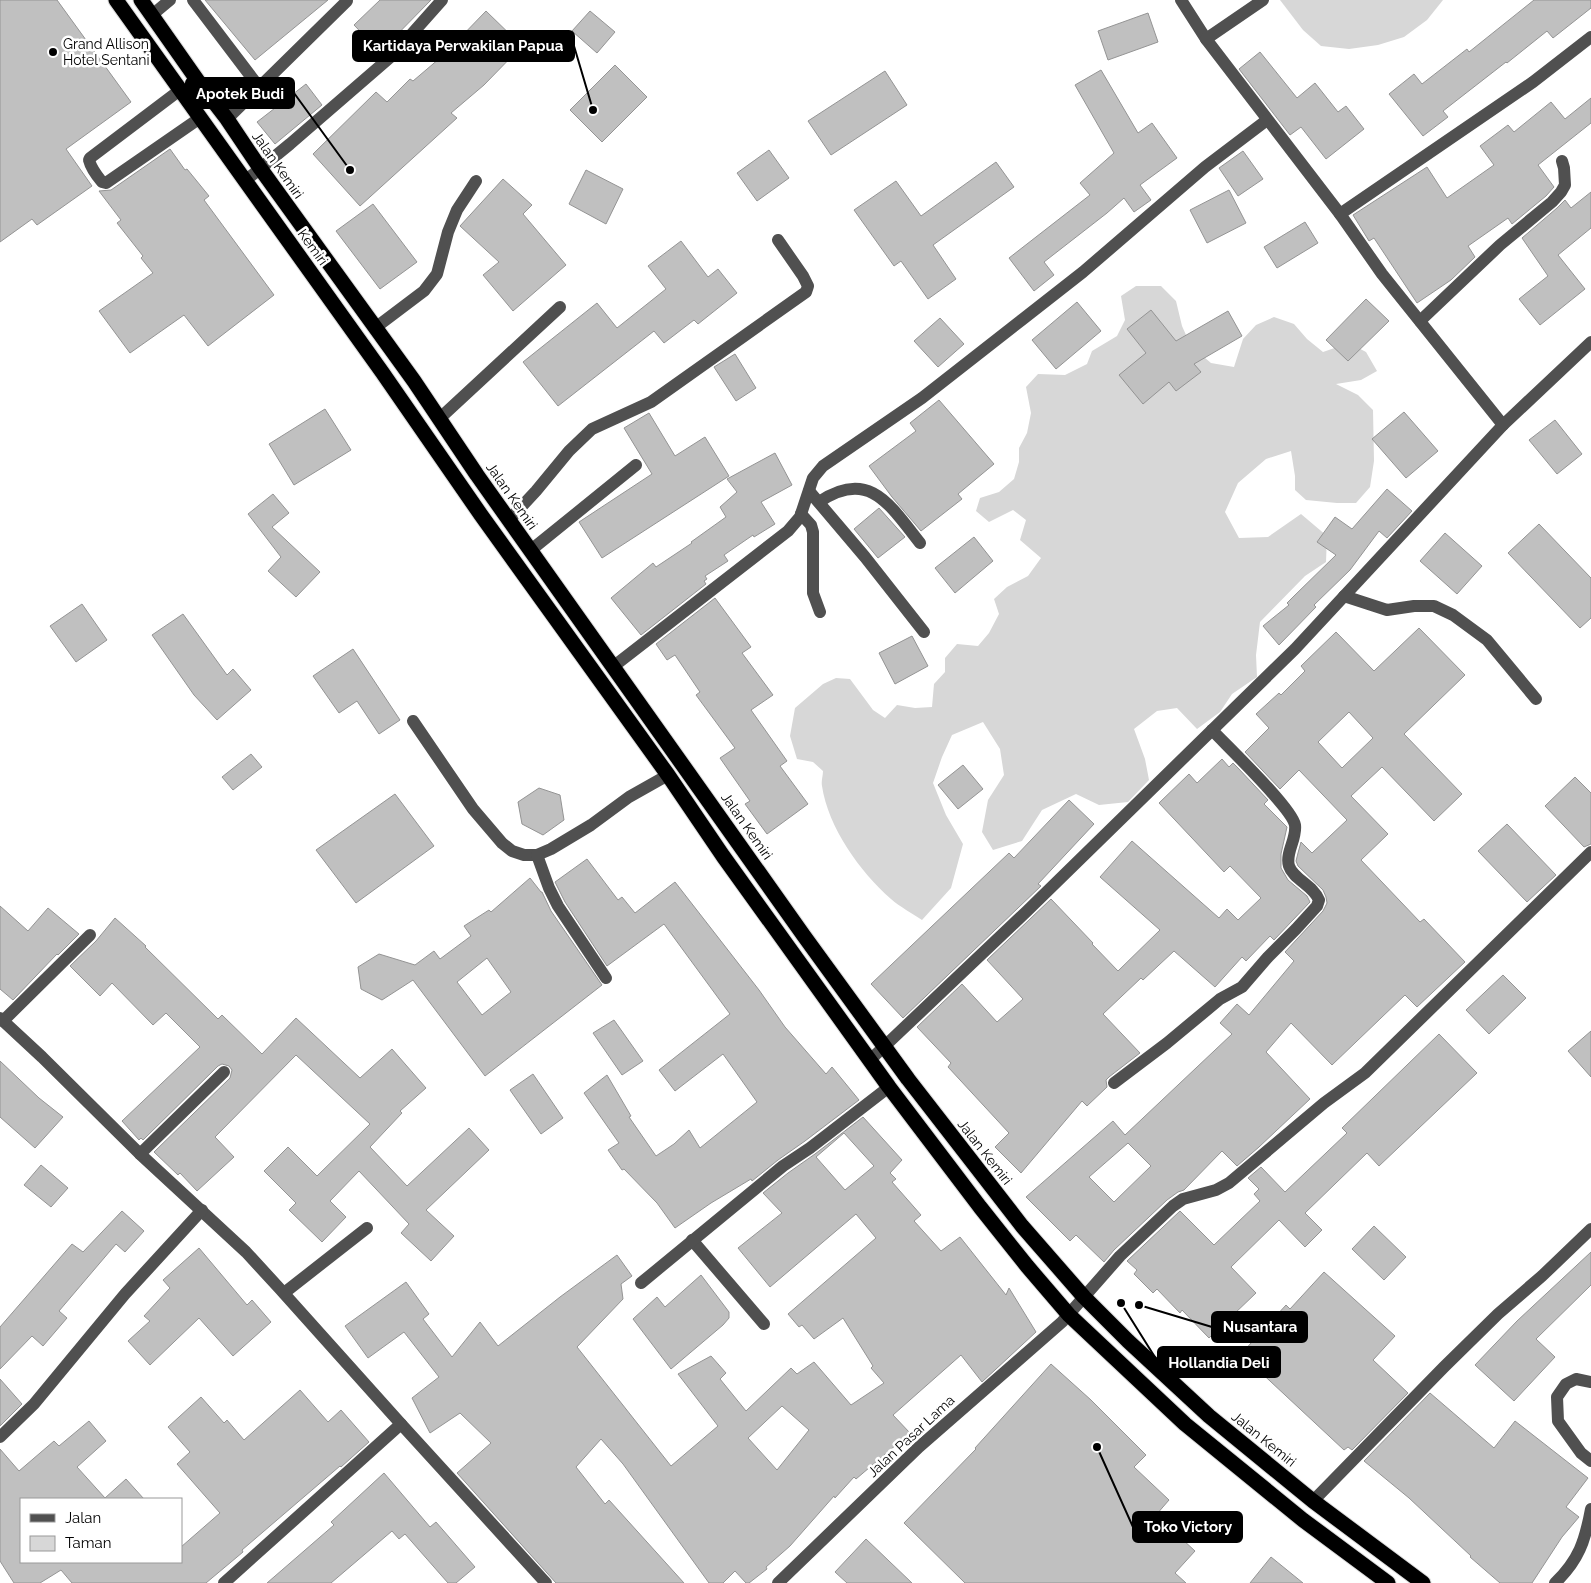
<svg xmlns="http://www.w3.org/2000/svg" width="1591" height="1583" font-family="Raleway,sans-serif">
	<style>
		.green { fill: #d7d7d7 }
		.building { fill: #c0c0c0; stroke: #949494; fill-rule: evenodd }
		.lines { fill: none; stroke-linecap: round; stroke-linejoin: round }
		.highway-casing { stroke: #dbdbdb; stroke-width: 17 }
		.minor { stroke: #505050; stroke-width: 12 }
		.highway { stroke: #000; stroke-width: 15 }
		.poi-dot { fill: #000; stroke: #fff; stroke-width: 2 }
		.labels { text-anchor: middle; stroke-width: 5; stroke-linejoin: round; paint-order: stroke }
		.poi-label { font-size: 14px; fill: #000; stroke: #fff; text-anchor: start }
		.street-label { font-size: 14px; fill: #000; stroke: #fff }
		.leader { fill: none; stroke: #000; stroke-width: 2 }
		.callout-dot { fill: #000; stroke: #fff; stroke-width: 2 }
		.callout { fill: #000; stroke: #000; stroke-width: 2 }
		.callout-label { font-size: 15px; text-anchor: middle; font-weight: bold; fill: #fff }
	</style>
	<rect width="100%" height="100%" fill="#fff"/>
	<g class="green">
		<path d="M1280,0H1443L1427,20L1404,37L1378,45L1349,49L1321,46L1303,30Z"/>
		<path d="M1136,286H1161L1176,301L1182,326L1191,346L1211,363L1234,367L1243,339L1256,325L1274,317L1294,324L1307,339L1323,352L1349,343L1366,352L1377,371L1361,380L1336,384L1358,395L1373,410L1374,461L1370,487L1356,503H1337L1306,500L1295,490V476L1291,451L1266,459L1238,483L1225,512L1239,538L1268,537L1301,514L1327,536L1326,562L1305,576L1260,622L1256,655L1257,677L1232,694L1220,712L1197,729L1177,708L1157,711L1134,729L1145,759L1149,780L1128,802L1099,805L1076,794L1042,810L1022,841L993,850L982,832L988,800L1004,775L1000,749L983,722L952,735L942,757L933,783L946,815L963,844L951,888L922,920C912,913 900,907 891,899C860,872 828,827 822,786C821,781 823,776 823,771L813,762L797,759L790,736L795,708L823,684L836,678L850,679L873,710L885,718L897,705L915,708L932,707L934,684L945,672V658L957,644L978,646L989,633L999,614L994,599L1007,587L1028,576L1041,558L1020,540L1026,520L1013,510L989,522L976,511L980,498L999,492L1014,479L1019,462V448L1027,433L1031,413L1026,387L1038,374L1065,375L1087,364L1092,351L1117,336L1125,320L1121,296Z"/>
	</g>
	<g class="building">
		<path d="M0,0H57L131,102L66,149L92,186L37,225L32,219L0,242Z"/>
		<path d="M205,0H328L255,60Z"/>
		<path d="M380,0H431L380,52L354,25Z"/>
		<path d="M1534,0H1591V8L1553,38L1547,31L1507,63L1506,62L1443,111L1448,117L1423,136L1389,94L1414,74L1422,84L1467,49L1469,52Z"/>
		<path d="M486,11L522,46L484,85L451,113L457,118L360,206L313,154L376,92L387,102L410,79L413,81L460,41L458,40Z"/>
		<path d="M590,11L615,32L597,53L572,31Z"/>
		<path d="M1148,13L1158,42L1108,60L1098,31Z"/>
		<path d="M1260,52L1297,98L1315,83L1338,112L1346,106L1364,129L1326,159L1301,127L1290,135L1239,69Z"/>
		<path d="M615,65L647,97L602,142L570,110Z"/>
		<path d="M1101,70L1138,133L1152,123L1177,158L1140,185L1151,200L1134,212L1124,198L1107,213L1044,262L1054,275L1034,291L1009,258L1090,195L1080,183L1114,153L1075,85Z"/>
		<path d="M885,71L907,105L831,155L808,121Z"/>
		<path d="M306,84L322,105L275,144L257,122Z"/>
		<path d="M1591,98V123L1538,165L1554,187L1546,196L1512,224L1508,218L1468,246L1475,257L1451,280L1417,303L1374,238L1369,241L1353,215L1427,167L1447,198L1494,165L1480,146L1508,125L1514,132L1551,102L1565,119Z"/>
		<path d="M170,149L185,170L187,169L209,196L204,200L274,295L208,346L184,315L130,353L99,311L153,273L141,258L143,256L117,223L121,220L99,191L111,190Z"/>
		<path d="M769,150L789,178L757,201L737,173Z"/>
		<path d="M1243,151L1263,179L1238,196L1219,168Z"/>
		<path d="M996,162L1014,187L933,245L956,279L928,299L901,261L894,266L854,210L896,181L921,216Z"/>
		<path d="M586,170L623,189L606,224L569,204Z"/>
		<path d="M503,179L532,205L523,214L566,265L513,311L483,275L499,262L460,226Z"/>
		<path d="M1229,190L1246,223L1207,243L1190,210Z"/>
		<path d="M1591,192V228L1558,255L1585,289L1540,325L1519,299L1548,276L1522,238L1557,208L1565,200L1571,208Z"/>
		<path d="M373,204L417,262L380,289L336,231Z"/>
		<path d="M1305,222L1318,243L1277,268L1264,247Z"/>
		<path d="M681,241L708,277L718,269L737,293L698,324L694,320L664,343L654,331L558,406L523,362L597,303L617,328L666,289L648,266Z"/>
		<path d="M1366,299L1389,321L1348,361L1326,340Z"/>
		<path d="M1077,302L1101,331L1056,369L1032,340Z"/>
		<path d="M1151,310L1176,341L1228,311L1242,336L1194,364L1201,372L1176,391L1169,382L1143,404L1119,375L1146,353L1127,329Z"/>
		<path d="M940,318L964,344L938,367L914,341Z"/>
		<path d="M735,354L756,388L736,401L714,367Z"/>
		<path d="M939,400L994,464L958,494L962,499L921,531L892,497L869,466L916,431L910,423Z"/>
		<path d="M325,409L351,450L294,485L269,444Z"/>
		<path d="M1404,412L1438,451L1406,478L1372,439Z"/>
		<path d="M649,413L675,456L705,437L729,476L602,558L579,522L652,474L624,428Z"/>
		<path d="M1555,420L1582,454L1557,474L1529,440Z"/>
		<path d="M775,453L792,485L761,502L775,524L754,537L753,535L724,555L728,561L705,576L707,579L704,581L706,584L641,635L611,598L653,563L656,567L692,543L691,542L726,517L720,507L737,492L727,479Z"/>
		<path d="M1387,489L1412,511L1387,538L1379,531L1350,570L1314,605L1316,607L1279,645L1263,626L1289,605L1287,603L1294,596L1336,555L1317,542L1335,517L1352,529Z"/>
		<path d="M273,494L289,513L272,527L320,572L296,597L268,571L281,557L248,514Z"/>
		<path d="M879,508L905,537L878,558L854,529Z"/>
		<path d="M1539,524L1591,578V618L1580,628L1508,553Z"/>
		<path d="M1445,533L1482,566L1457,594L1420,561Z"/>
		<path d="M974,537L993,561L955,593L935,568Z"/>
		<path d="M715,598L751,647L742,653L773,695L751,710L787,761L780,766L808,804L767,834L745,804L750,801L720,758L735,748L696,695L700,692L675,655L667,660L656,644Z"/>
		<path d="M82,604L107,640L76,662L50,626Z"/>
		<path d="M183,614L227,675L233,669L251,690L217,720L194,695L152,635Z"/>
		<path d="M1419,628L1465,675L1404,734L1462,794L1434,821L1382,767L1351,796L1388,834L1361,860L1420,922L1424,919L1465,962L1417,1007L1405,995L1332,1065L1291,1023L1266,1052L1310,1099L1259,1147L1237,1166L1222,1151L1184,1190L1178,1192L1167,1200L1114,1250L1104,1262L1076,1235L1070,1241L1026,1197L1113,1121L1125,1135L1232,1034L1220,1023L1237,1004L1249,1015L1294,961L1285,952L1323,911L1327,903L1326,897L1323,890L1298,866L1296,861L1298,853L1301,842L1312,853L1347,820L1299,770L1280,789L1245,752L1269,728L1256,714L1279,693L1281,695L1305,671L1301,666L1336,632L1374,671ZM1349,712L1373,738L1342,768L1318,742ZM1128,1143L1151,1166L1114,1202L1089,1177Z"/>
		<path d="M912,636L928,666L895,684L879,653Z"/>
		<path d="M353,649L400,720L379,734L357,701L339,713L313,676Z"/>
		<path d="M251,754L262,767L233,790L222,777Z"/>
		<path d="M1222,759L1229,767L1233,763L1238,768L1268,800L1264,804L1287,827L1281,854V868L1288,880L1307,896L1310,902L1274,940L1270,936L1246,961L1242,957L1215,987L1174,951L1143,980L1141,978L1103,1014L1140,1053L1109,1077L1106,1080L1107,1087L1087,1106L1082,1101L1021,1173L995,1147L1009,1133L948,1067L951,1063L917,1027L962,984L997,1022L1023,999L987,960L1051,899L1093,943L1092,944L1118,971L1160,930L1100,877L1132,841L1219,918L1227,909L1238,920L1261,898L1230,866L1224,872L1159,803L1189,774L1197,783Z"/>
		<path d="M963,765L983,789L958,809L938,785Z"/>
		<path d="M1575,777L1591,793V844L1584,847L1545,806Z"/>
		<path d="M539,788L560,795L564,820L543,835L522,824L518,802Z"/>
		<path d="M395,794L434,846L356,903L316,850Z"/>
		<path d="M1069,800L1094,824L1038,884L1041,886L903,1018L871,984L1009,853L1014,858Z"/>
		<path d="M1507,824L1556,875L1527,902L1478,851Z"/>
		<path d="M587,859L618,900L622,897L635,913L675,882L759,990L785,1027L826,1074L832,1067L859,1100L805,1141L778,1160L752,1181L751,1179L711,1203L675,1228L657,1203L624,1169L622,1170L608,1150L619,1143L584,1093L607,1075L631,1116L629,1117L656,1156L674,1144L689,1130L700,1148L757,1102L723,1054L675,1091L659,1070L730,1014L664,924L607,966L565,902L555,882Z"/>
		<path d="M530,878L541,892H542L551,911L602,985L485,1076L413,980L382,1000L361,989L358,967L379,954L415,965L434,951L440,959L471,936L464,926L489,910L491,912ZM487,958L511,992L482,1015L457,982Z"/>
		<path d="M0,906L28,931L48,908L79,934L58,955L57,954L13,1000L0,989Z"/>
		<path d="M115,918L146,946L145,947L218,1019L222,1015L262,1054L296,1018L360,1078L392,1049L426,1088L400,1111L402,1113L370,1147L407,1186L469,1128L489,1150L426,1210L454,1236L431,1261L401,1233L409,1224L359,1171L330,1201L346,1217L322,1242L289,1210L296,1203L264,1171L288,1147L317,1176L370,1124L296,1055L215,1137L234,1157L197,1191L180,1173L178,1175L154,1152L230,1078L232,1070L229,1066L222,1064L218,1066L143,1140L141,1138L139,1140L122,1121L200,1047L166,1013L153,1025L112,983L100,996L70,966L96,941Z"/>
		<path d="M1503,975L1526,998L1489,1034L1466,1010Z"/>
		<path d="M614,1020L643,1061L622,1075L593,1033Z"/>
		<path d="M1591,1031V1077L1568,1051Z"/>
		<path d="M1439,1034L1477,1073L1379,1166L1367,1153L1305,1213L1322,1230L1305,1247L1279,1220L1231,1267L1256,1293L1209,1338L1182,1310L1180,1313L1157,1289L1153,1293L1134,1274L1137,1270L1127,1261L1180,1211L1214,1245L1260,1201L1254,1194L1259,1189L1248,1178L1261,1167L1285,1192L1347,1133L1342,1128Z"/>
		<path d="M0,1061L39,1098L63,1117L35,1148L0,1117Z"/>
		<path d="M533,1074L563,1118L541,1134L510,1090Z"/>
		<path d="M863,1117L902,1160L890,1173L896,1179L892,1182L921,1215L914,1221L941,1251L960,1237L1006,1295L1009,1288L1036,1332L982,1382L961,1355L893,1415L910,1433L856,1479L854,1477L835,1498L834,1496L790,1546L766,1567L767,1569L749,1583H746L735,1571L723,1583H709L623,1464L601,1439L576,1467L605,1504L609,1500L684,1583H556L457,1473L491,1443L460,1413L430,1433L412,1398L439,1377L404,1332L368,1358L345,1326L406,1282L429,1314L423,1319L452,1357L480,1322L498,1346L560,1297L617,1255L632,1276L621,1284L623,1299L577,1347L671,1466L718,1426L678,1374L711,1356L726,1373L720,1379L746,1411L791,1368L797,1374L814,1362L851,1405L884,1383L871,1368L873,1366L843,1318L814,1339L802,1325L799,1327L788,1314L876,1238L856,1214L770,1287L738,1248L782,1213L763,1193L788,1173L815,1154ZM844,1133L874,1166L845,1190L816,1157ZM782,1406L809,1430L777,1470L748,1438Z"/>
		<path d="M41,1165L68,1188L51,1207L24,1185Z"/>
		<path d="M122,1211L144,1231L125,1252L116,1244L59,1311L67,1318L43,1346L32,1336L0,1369V1327L72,1244L83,1252Z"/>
		<path d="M1374,1226L1406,1257L1384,1280L1352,1249Z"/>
		<path d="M199,1248L247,1305L252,1300L271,1322L233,1356L199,1318L150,1365L128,1341L150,1321L144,1316L170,1288L163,1280Z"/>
		<path d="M1591,1252V1285L1536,1339L1555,1357L1514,1401L1475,1365L1517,1321Z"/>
		<path d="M1324,1272L1395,1336L1373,1360L1408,1393L1352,1450L1348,1447L1344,1450L1241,1354L1286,1305L1290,1309Z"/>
		<path d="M701,1275L729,1312V1318L723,1325L671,1369L633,1319L657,1297L665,1307Z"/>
		<path d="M1051,1364L1091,1400L1146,1455L1134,1467L1169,1500L1156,1515L1195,1551L1175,1573L1186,1583H965L904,1523L976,1449L975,1448Z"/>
		<path d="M0,1379L22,1404L0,1426Z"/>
		<path d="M300,1390L328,1422L341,1410L369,1442L341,1467L340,1466L242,1550L243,1552L206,1583H72L61,1570L40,1583H14L0,1561V1449L19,1471L54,1441L59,1446L89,1421L106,1441L77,1467L105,1498L126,1479L144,1499H21V1562H181V1547L220,1513L177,1464L190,1452L168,1427L201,1397L224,1423L227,1420L244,1440Z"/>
		<path d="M1430,1393L1494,1448L1515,1421L1588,1478L1566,1507L1579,1517L1562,1537L1532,1583H1500L1470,1557L1471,1556L1409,1498L1364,1461Z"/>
		<path d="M384,1473L430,1527L436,1522L475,1567L456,1583H448L405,1534L399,1539L392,1531L331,1583H267L334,1525L331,1522Z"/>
		<path d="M866,1539L912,1583H847L835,1572Z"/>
		<path d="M1271,1557L1303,1583H1250Z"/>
	</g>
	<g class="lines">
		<g class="highway-casing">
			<g id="highway">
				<path d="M116,0L382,372L481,515L668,775L723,856L889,1087L980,1207L1027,1266L1069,1315L1185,1424L1303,1520L1388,1583"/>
				<path d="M141,0L200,84L227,119L260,168L414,381L477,475L804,936L908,1079L1022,1226L1084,1297L1128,1341L1209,1416L1313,1501L1423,1583"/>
			</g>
		</g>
		<g class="minor">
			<path d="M193,0L259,87"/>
			<path d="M1181,0L1206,39L1340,214L1382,274L1503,425"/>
			<path d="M152,15L170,0"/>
			<path d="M1206,39L1263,0"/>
			<path d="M180,90L90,158L89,160C91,168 97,176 102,182L106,183L200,118"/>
			<path d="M227,119L347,1"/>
			<path d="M245,181L290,144L394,54L442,0"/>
			<path d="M1340,214L1533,82L1591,37"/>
			<path d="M1420,321L1500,245L1552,202L1561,192L1565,185L1564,168L1562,161"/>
			<path d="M375,328L424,291L437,274L448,232L457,210L476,181"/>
			<path d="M439,419L560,307"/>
			<path d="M809,491L865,557L924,632"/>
			<path d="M819,502C869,468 890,505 920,543"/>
			<path d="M801,514L811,525L813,532V593L820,612"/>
			<path d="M509,520L536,491L569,451L592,429L651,402L806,292L808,286L803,276L778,240"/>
			<path d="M531,550L636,465"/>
			<path d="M1344,596L1387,610L1414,606H1434L1453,615L1487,640L1536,699"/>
			<path d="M614,666L788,531L800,517L813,478L823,466L922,398L1023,319L1083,272L1205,167L1267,120"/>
			<path d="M413,721L473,809L502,843L512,851L524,855H537L551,849L591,825L629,797L668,775"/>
			<path d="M537,855L549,888L558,906L606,978"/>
			<path d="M0,1018L42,1057L140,1154L246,1252L280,1289L401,1424L546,1583"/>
			<path d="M3,1021L90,935"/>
			<path d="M870,1060L1026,912L1295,649L1503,425L1591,342"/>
			<path d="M1114,1083L1167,1043L1220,999L1242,987L1268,957L1296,929L1317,906L1319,900C1314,886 1293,879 1289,866C1285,853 1297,839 1295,825C1292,808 1227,746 1212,730"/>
			<path d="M140,1154L224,1072"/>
			<path d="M692,1240L764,1324"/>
			<path d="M641,1283L783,1166L810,1148L889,1087"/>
			<path d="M284,1293L367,1228"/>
			<path d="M1591,1382L1576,1379L1566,1384L1557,1397L1558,1421L1581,1453L1591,1461"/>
			<path d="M0,1437L34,1404L125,1294L202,1210"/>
			<path d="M1313,1501L1444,1367L1498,1314L1542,1276L1591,1229"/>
			<path d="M224,1583L401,1424"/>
			<path d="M778,1583L919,1447L1062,1322L1120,1256L1173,1206L1183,1199L1216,1190L1229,1183L1324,1103L1365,1073L1591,852"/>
			<path d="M1555,1583C1579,1560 1585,1541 1591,1509"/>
		</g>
		<use href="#highway" class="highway"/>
	</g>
	<circle class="poi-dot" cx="53" cy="52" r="5"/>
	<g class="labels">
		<g class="poi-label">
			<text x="63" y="49">Grand Allison<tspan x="63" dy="16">Hotel Sentani</tspan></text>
		</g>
		<g class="street-label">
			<text transform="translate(278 165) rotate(55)" y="5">Jalan Kemiri</text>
			<text transform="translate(313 247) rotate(54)" y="5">Kemiri</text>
			<text transform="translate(512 496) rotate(55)" y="5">Jalan Kemiri</text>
			<text transform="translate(747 826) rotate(55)" y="5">Jalan Kemiri</text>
			<text transform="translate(985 1152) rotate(52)" y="5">Jalan Kemiri</text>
			<text transform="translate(911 1436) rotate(-43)" y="5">Jalan Pasar Lama</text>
			<text transform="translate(1264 1439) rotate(39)" y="5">Jalan Kemiri</text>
		</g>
	</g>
	<path class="leader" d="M593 110L574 46M350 170L294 93M1139 1305L1212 1327M1121 1303L1158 1362M1097 1447L1133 1527"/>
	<g class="callout-dot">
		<circle cx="593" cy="110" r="5"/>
		<circle cx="350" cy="170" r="5"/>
		<circle cx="1139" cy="1305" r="5"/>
		<circle cx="1121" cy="1303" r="5"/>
		<circle cx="1097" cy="1447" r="5"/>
	</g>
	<g class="callout">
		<rect x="353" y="31" width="221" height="30" rx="5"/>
		<rect x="186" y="78" width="108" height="30" rx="5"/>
		<rect x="1212" y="1312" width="95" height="30" rx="5"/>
		<rect x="1158" y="1347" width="122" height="30" rx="5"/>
		<rect x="1133" y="1512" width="109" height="30" rx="5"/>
	</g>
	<g class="callout-label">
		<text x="463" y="51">Kartidaya Perwakilan Papua</text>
		<text x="240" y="99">Apotek Budi</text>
		<text x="1260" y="1332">Nusantara</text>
		<text x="1219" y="1368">Hollandia Deli</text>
		<text x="1188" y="1532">Toko Victory</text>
	</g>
	<rect x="20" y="1498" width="162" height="65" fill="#ffffff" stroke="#999999"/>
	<rect x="30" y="1514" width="25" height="8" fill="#505050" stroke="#999999"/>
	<text x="65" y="1523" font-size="15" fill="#000000">Jalan</text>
	<rect x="30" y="1536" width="25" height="15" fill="#d7d7d7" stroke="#999999"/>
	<text x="65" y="1548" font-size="15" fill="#000000">Taman</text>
</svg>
